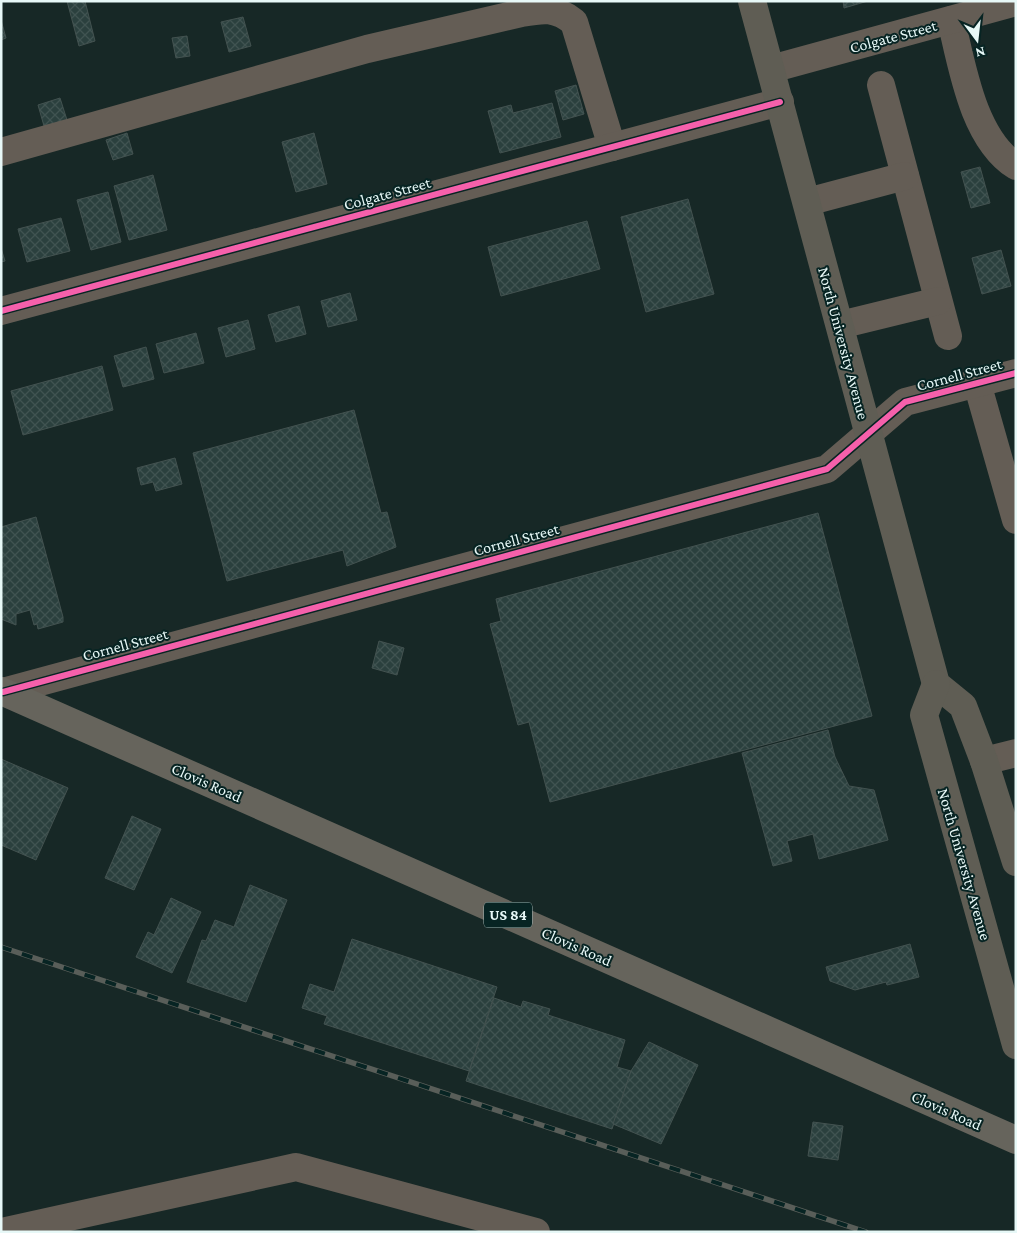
<svg xmlns="http://www.w3.org/2000/svg" width="1017" height="1233" font-family="'Crimson Pro',serif">
	<style>
		.building { fill: url(#building-cross-hatch); stroke: #435250 }
		.lines { fill: none; stroke-linecap: round; stroke-linejoin: round }
		.minor { stroke: #645d55; stroke-width: 28 }
		.major { stroke: #5f5d54; stroke-width: 28 }
		.highway { stroke: #66645c; stroke-width: 28 }
		.rail-casing { stroke: #595e59; stroke-width: 5.5 }
		.rail { stroke: #072423; stroke-width: 4; stroke-dasharray: 11; stroke-linecap: butt }
		.cycleway-casing { stroke: #072423; stroke-width: 9 }
		.cycleway { stroke: #f560ab; stroke-width: 6 }
		.labels { text-anchor: middle; stroke-width: 4; stroke-linejoin: round; paint-order: stroke }
		.shield { fill: #072423; stroke: #a4b8b7; stroke-width: 1 }
		.shield-label { font-size: 15px; font-weight: bold; fill: #e7f8f7 }
		.street-label { font-size: 16px; fill: #e7f8f7; stroke: #072423 }
	</style>
	<defs>
		<pattern id="building-cross-hatch" width="8" height="8" patternUnits="userSpaceOnUse" patternTransform="scale(1.25)"><rect width="8" height="8" fill="#2b403e"/><path d="M0 0l8 8M0 8l8-8" fill="none" stroke="#405351"/></pattern>
	</defs>
	<rect width="100%" height="100%" fill="#172826"/>
	<g class="building">
		<path d="M67,1H85L95,41L79,46Z"/>
		<path d="M843,1H868L844,8Z"/>
		<path d="M243,17L251,46L229,52L221,22Z"/>
		<path d="M1,20L6,38L1,40Z"/>
		<path d="M187,36L190,56L176,58L172,38Z"/>
		<path d="M576,85L584,114L563,120L555,91Z"/>
		<path d="M60,98L67,120L44,126L38,105Z"/>
		<path d="M552,103L561,137L500,153L488,111L511,105L513,113Z"/>
		<path d="M127,133L133,154L113,160L106,140Z"/>
		<path d="M314,133L327,184L296,192L282,142Z"/>
		<path d="M980,167L990,203L971,208L961,172Z"/>
		<path d="M153,175L167,230L129,240L114,186Z"/>
		<path d="M108,192L121,242L91,250L77,200Z"/>
		<path d="M688,199L714,294L646,312L621,217Z"/>
		<path d="M61,218L70,251L27,262L18,229Z"/>
		<path d="M587,221L600,269L501,296L488,247Z"/>
		<path d="M1,248L5,261L1,262Z"/>
		<path d="M1001,250L1011,286L982,294L972,258Z"/>
		<path d="M350,293L357,320L328,327L321,301Z"/>
		<path d="M299,306L306,334L276,342L268,315Z"/>
		<path d="M248,320L255,349L226,357L218,328Z"/>
		<path d="M196,333L204,363L164,373L156,344Z"/>
		<path d="M146,347L154,379L123,387L114,356Z"/>
		<path d="M102,366L113,410L23,435L11,391Z"/>
		<path d="M354,410L381,513L387,512L396,547L347,566L343,550L227,581L193,453Z"/>
		<path d="M175,458L182,484L156,491L153,482L141,485L137,468Z"/>
		<path d="M818,513L872,716L550,802L529,722L518,725L490,624L501,621L496,599Z"/>
		<path d="M36,517L63,617V622L38,629L37,624L34,625L30,610L16,614V625L1,619V527Z"/>
		<path d="M379,641L404,648L397,675L372,668Z"/>
		<path d="M828,730L835,757L849,786L874,790L888,840L819,859L813,834L787,841L792,861L773,866L742,753Z"/>
		<path d="M1,759L68,788L36,860L1,845Z"/>
		<path d="M132,816L161,829L134,890L105,878Z"/>
		<path d="M250,885L287,900L246,1002L187,982L202,940L206,941L215,920L234,927Z"/>
		<path d="M171,898L201,912L172,973L136,957L148,932L154,935Z"/>
		<path d="M352,939L497,987L469,1071L324,1024L327,1016L302,1008L310,984L334,992Z"/>
		<path d="M910,944L919,977L887,985L886,982L855,990L830,981L826,967Z"/>
		<path d="M494,998L521,1007L523,1001L550,1009L548,1015L625,1040L617,1067L631,1071L612,1129L466,1081Z"/>
		<path d="M649,1042L698,1065L661,1144L613,1124L631,1071Z"/>
		<path d="M813,1122L843,1126L838,1160L808,1156Z"/>
	</g>
	<g class="lines">
		<g class="minor">
			<path d="M951,20C962,66 973,139 1016,166"/>
			<path d="M771,69L1016,2"/>
			<path d="M881,85L948,336"/>
			<path d="M1,152L367,49L521,13C544,9 555,7 574,22L612,147"/>
			<path d="M807,202L905,176"/>
			<path d="M1,311L780,102"/>
			<path d="M840,325L938,301"/>
			<path d="M977,383L1016,520"/>
			<path d="M3,692L827,469L905,402L1016,373"/>
			<path d="M984,761L1016,753"/>
			<path d="M1,1232L296,1167L536,1232"/>
		</g>
		<g class="major">
			<path d="M752,1L936,684L963,706L984,761L1016,862"/>
			<path d="M936,684L924,715L1016,1045"/>
		</g>
		<path class="highway" d="M1,691L1016,1140"/>
		<g class="rail-casing">
			<path id="rail" d="M1,947L866,1232"/>
		</g>
		<use href="#rail" class="rail"/>
		<g class="cycleway-casing">
			<g id="cycleway">
				<path d="M1,311L780,102"/>
				<path d="M3,692L827,469L905,402L1016,373"/>
			</g>
		</g>
		<use href="#cycleway" class="cycleway"/>
	</g>
	<g class="labels">
		<rect class="shield" x="484" y="902.5" width="48" height="25" rx="4"/>
		<g class="shield-label">
			<text x="508" y="920">US 84</text>
		</g>
		<g class="street-label">
			<text transform="translate(893 36) rotate(-15)" y="6">Colgate Street</text>
			<text transform="translate(387 193) rotate(-15)" y="6">Colgate Street</text>
			<text transform="translate(844 343) rotate(75)" y="6">North University Avenue</text>
			<text transform="translate(959 374) rotate(-15)" y="6">Cornell Street</text>
			<text transform="translate(516 539) rotate(-15)" y="6">Cornell Street</text>
			<text transform="translate(125 644) rotate(-15)" y="6">Cornell Street</text>
			<text transform="translate(207 782) rotate(24)" y="6">Clovis Road</text>
			<text transform="translate(965 864) rotate(74)" y="6">North University Avenue</text>
			<text transform="translate(577 946) rotate(24)" y="6">Clovis Road</text>
			<text transform="translate(947 1110) rotate(24)" y="6">Clovis Road</text>
		</g>
	</g>
	<rect width="1017" height="1233" fill="none" stroke="#e7f8f7" stroke-width="5"/>
	<g transform="translate(977 40) rotate(165)" stroke="#072423" stroke-width="4" paint-order="stroke">
	<path d="M0-4L9 19L0 12L-9 19Z" fill="#e7f8f7"/>
	<text y="-8" font-size="14" font-weight="bold" text-anchor="middle" fill="#e7f8f7">N</text>
	</g>
</svg>
